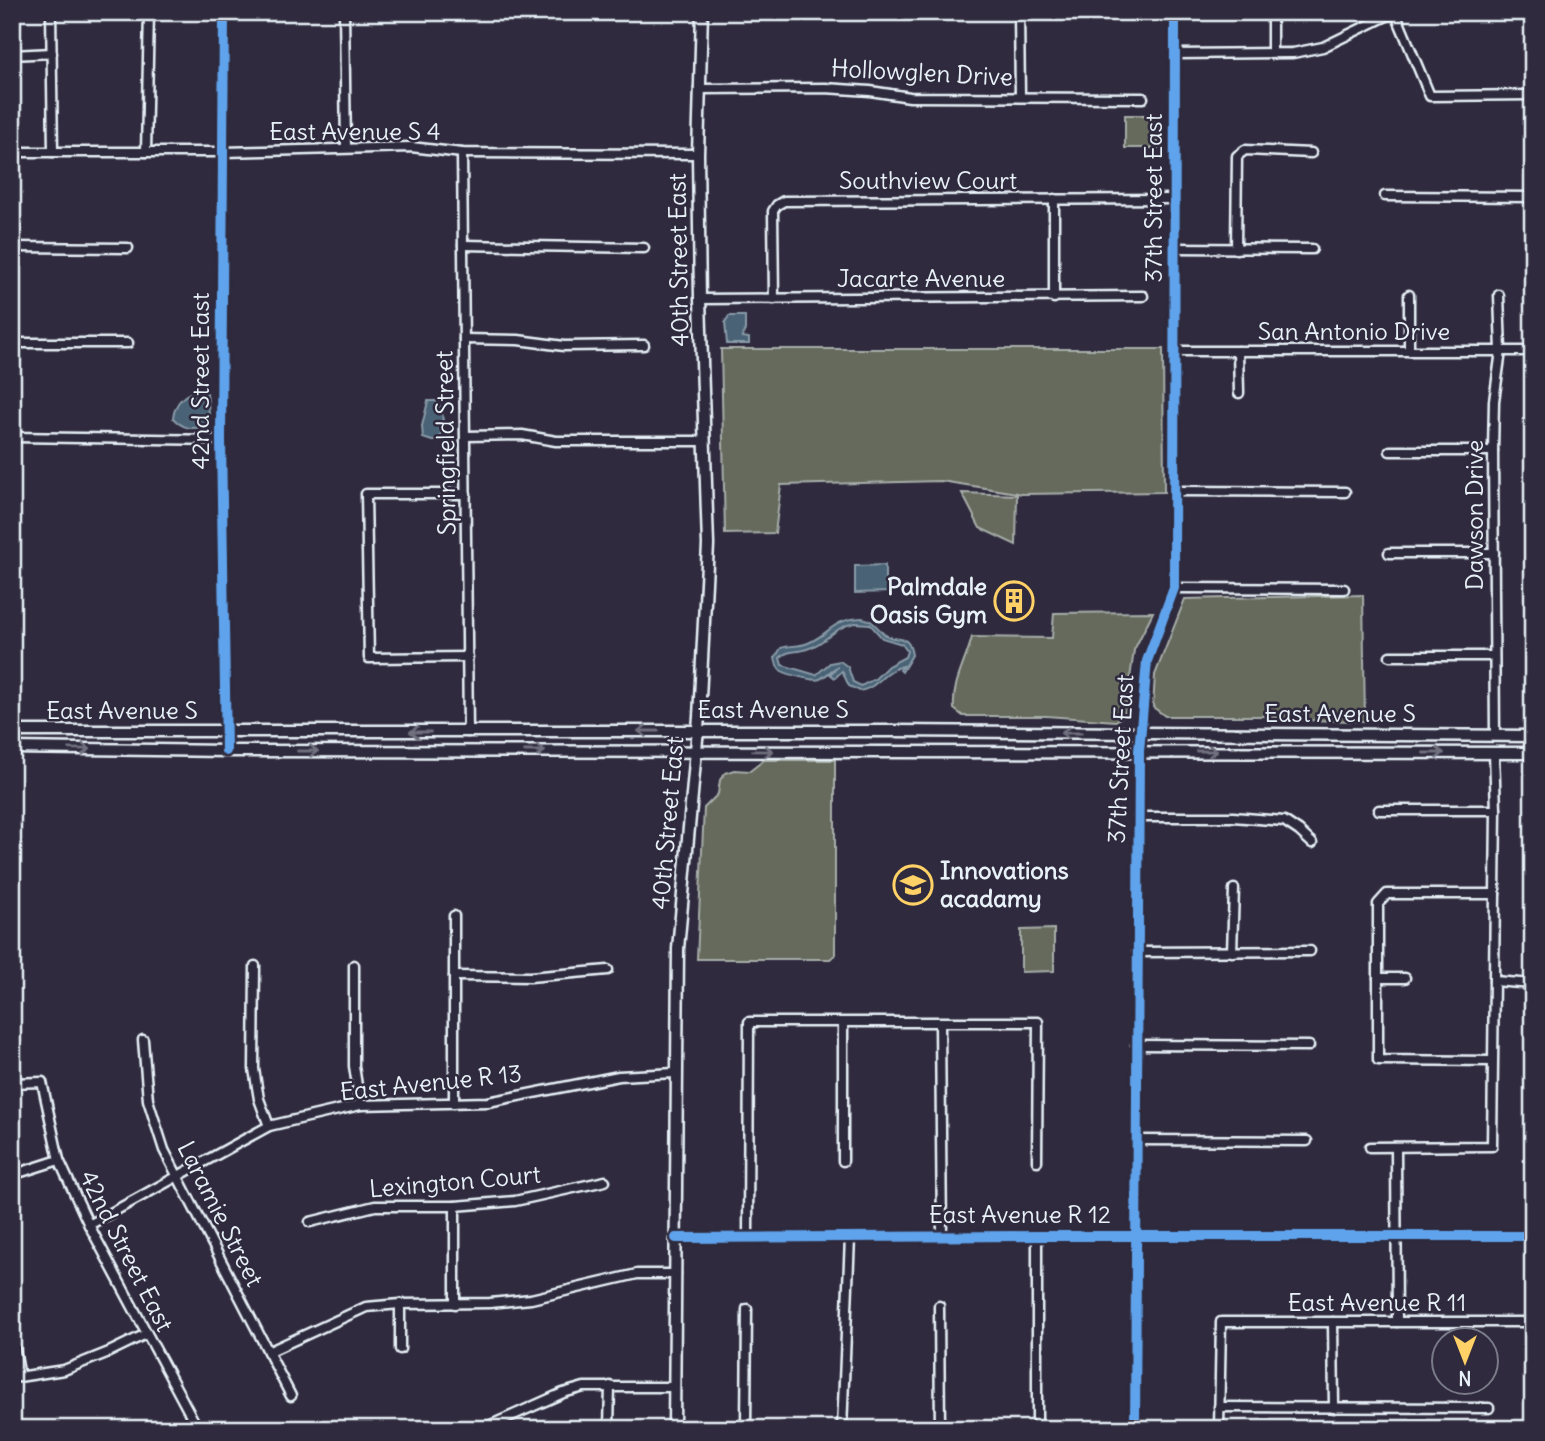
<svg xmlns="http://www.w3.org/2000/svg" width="1545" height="1441" font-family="Delius,sans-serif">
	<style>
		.green { fill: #666a5c; stroke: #a7aeaa; stroke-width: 2 }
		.water { fill: #4a6274; stroke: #899ba9; stroke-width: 2; fill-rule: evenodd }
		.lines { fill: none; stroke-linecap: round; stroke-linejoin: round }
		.minor-casing { stroke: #e8f1f8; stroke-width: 13 }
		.major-casing { stroke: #e8f1f8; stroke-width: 15 }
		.minor { stroke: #2f2a3d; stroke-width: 8 }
		.major { stroke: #2f2a3d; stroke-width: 10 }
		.cycleway-casing { stroke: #2f2a3d; stroke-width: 15 }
		.cycleway { stroke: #60a3ed; stroke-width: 10 }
		.oneway { stroke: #70707e }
		.labels { text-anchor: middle; stroke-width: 5; stroke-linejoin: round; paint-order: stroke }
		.street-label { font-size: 24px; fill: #e8f1f8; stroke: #2f2a3d }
		.poi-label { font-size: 24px; font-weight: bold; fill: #e8f1f8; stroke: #2f2a3d; text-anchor: end }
	</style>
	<rect width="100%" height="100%" fill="#2f2a3d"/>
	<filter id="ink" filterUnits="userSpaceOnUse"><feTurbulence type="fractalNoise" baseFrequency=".0143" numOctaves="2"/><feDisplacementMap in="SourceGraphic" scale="14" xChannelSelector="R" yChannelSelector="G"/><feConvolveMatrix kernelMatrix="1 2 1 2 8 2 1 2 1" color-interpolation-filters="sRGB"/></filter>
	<g filter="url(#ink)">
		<g class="green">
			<rect x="1125" y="115" width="33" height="33"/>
			<path d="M721,349H1163L1164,492L1023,494L941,481L781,485L775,533L725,534Z"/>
			<path d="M962,493L1017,495L1016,545L980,528Z"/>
			<path d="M1363,595L1365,721L1292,720L1263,716H1165L1153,707L1155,675L1185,599Z"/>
			<path d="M1153,612L1134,650L1125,714L1116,721L1046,716H963L954,709C952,682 966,662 972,637L1052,638L1054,613Z"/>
			<path d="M764,760H835V955L830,959H697L704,808L718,794L720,780L725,773L734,770L750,771Z"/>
			<path d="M1054,929V971L1021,972V930Z"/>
		</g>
		<g class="water">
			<path d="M729,316H745V330L742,337L749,338V344H727L725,322Z"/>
			<path d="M201,390L207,393L209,414L207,426C192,430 183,429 173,418C175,402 185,392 201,390Z"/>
			<path d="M428,401H436C446,410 443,429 439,441H432L423,438L422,426Z"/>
			<path d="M885,565V585H889V592L855,593V566Z"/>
			<path d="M862,618C874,620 875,626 884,634C896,644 908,630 912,655L902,672L900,670L903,666C885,669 878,688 860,691L849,686L842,671L835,678L830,674L838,667C831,669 827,676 820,679C814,682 782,673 779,669C776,665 776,662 775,658L781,648C790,645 799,647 808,643C830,634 832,619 862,618ZM855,623L870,624L882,638L902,644L907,651L905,657L888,666L875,679L861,686L853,682L848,667L840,661L830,663L816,675L782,665L780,658C788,649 797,653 807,649C828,642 833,627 855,623Z"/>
		</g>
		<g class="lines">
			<g class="minor-casing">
				<g id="minor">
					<path d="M51,12L53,152"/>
					<path d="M224,12L221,440L226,751"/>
					<path d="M344,12L346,147"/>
					<path d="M1019,12L1020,97"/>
					<path d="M1272,12V54"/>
					<path d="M1395,12L1430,96L1533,95"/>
					<path d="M1175,54L1293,53L1323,47L1395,12"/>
					<path d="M12,55L52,53"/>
					<path d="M699,89L825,88L870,91L910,97L1143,98"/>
					<path d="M12,152H224L411,147L462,153L698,154"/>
					<path d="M146,152L149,12"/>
					<path d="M462,153L468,732"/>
					<path d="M1385,196L1533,197"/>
					<path d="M1054,199V298"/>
					<path d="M463,245L644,248"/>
					<path d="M12,247L128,248"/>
					<path d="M1175,248L1312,249"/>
					<path d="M1236,249L1237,156L1245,150L1311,153"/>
					<path d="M1409,295V351"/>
					<path d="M700,299L1143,296"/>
					<path d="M774,299L773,211L777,205L784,201L1175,199"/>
					<path d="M464,339L518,340L564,346L644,345"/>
					<path d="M12,343H128"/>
					<path d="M1175,351H1533"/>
					<path d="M1238,351L1239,393"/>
					<path d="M466,436L522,435L556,441H705"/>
					<path d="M12,437L221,440"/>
					<path d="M1390,451H1493"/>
					<path d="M1174,491L1345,492"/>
					<path d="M466,494H366L369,658L468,657"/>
					<path d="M1389,553H1494"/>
					<path d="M1174,588L1344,589"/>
					<path d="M1390,656H1494"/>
					<path d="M1495,736L1493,451L1494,401L1501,351L1499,295"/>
					<path d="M1379,810H1496"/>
					<path d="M1138,817H1233L1284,821L1299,831L1312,843"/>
					<path d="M454,916V1103"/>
					<path d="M1137,952L1310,951"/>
					<path d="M1232,952L1234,889"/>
					<path d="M354,965V1066L360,1105"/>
					<path d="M255,966L254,1069L259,1099L269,1126"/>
					<path d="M454,976L530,977L608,970"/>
					<path d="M1378,978H1405"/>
					<path d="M1494,981L1533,984"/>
					<path d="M843,1023V1161"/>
					<path d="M940,1023L942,1237"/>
					<path d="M143,1040L148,1100L164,1150L291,1396"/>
					<path d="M1136,1045L1309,1046"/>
					<path d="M1492,1061L1378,1060V904L1387,894H1495"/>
					<path d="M12,1083L42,1082L59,1160L89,1225L198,1429"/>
					<path d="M1137,1140L1307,1141"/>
					<path d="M1370,1147L1492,1146L1496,810L1494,753"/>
					<path d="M1396,1147L1397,1322"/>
					<path d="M12,1175L59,1160"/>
					<path d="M310,1222L375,1206H455L515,1201L605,1181"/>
					<path d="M89,1225L269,1126L360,1105L488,1102L619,1076L675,1073"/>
					<path d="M1037,1236V1429"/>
					<path d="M748,1237L749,1022H1038L1037,1161"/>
					<path d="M676,1238L1037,1236H1533"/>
					<path d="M400,1304V1349"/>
					<path d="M455,1304V1206"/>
					<path d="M939,1306L940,1429"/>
					<path d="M1333,1322L1334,1408"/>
					<path d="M12,1335L20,1377"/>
					<path d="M268,1352L366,1307L400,1304L490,1303L531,1299L637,1274H676"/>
					<path d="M12,1378L64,1370L109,1352L146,1334"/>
					<path d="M1219,1407L1489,1408"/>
					<path d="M185,1429L196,1424"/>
					<path d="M482,1429L563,1393L584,1387H674"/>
					<path d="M609,1429L610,1386"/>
					<path d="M746,1429L747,1309"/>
					<path d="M842,1429L850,1238"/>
					<path d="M1135,1429L1139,751L1147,661L1174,588L1175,12"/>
					<path d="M1219,1429L1221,1322H1533"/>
				</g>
			</g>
			<g class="major-casing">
				<g id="major">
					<path d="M12,731H895L1533,736"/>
					<path d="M12,748L226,751L1533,753"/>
					<path d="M674,1429L678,949L699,717L708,545L700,299L698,154L702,12"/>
				</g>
			</g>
			<use href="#minor" class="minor"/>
			<use href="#major" class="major"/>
			<g class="cycleway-casing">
				<g id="cycleway">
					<path d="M224,12L221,440L226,751"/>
					<path d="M676,1238L1037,1236H1533"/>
					<path d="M1135,1429L1139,751L1147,661L1174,588L1175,12"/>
				</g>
			</g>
			<use href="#cycleway" class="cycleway"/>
		</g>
		<defs><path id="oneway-shaft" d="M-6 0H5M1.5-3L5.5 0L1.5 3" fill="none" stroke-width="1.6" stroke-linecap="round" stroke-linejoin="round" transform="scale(1.75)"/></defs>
		<g class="oneway">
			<use href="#oneway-shaft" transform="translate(648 731) rotate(180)"/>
			<use href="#oneway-shaft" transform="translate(420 732) rotate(180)"/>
			<use href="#oneway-shaft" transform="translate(1071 733) rotate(-180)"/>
			<use href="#oneway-shaft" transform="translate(80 749) rotate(1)"/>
			<use href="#oneway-shaft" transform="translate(308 751)"/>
			<use href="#oneway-shaft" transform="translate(535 751)"/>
			<use href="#oneway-shaft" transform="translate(763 751) rotate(1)"/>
			<use href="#oneway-shaft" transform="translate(1207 751)"/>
			<use href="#oneway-shaft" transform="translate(1434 753)"/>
		</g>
	</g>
	<defs>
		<g id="building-ring" transform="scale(2.0125)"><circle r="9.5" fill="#2f2a3d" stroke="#ffd166" stroke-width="1.5"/><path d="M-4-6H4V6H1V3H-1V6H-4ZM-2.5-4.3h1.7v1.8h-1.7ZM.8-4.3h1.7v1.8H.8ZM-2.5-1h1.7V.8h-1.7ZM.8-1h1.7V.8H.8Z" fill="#ffd166"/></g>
		<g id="school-ring" transform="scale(2.0125)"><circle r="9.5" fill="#2f2a3d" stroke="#ffd166" stroke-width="1.5"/><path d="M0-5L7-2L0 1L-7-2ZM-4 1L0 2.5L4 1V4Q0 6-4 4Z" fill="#ffd166"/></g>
	</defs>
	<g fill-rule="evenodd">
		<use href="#building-ring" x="1014" y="601"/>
		<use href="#school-ring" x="913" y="885"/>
	</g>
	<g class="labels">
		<g class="street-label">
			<text transform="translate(922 73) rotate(3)" y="8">Hollowglen Drive</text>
			<text x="355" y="140">East Avenue S 4</text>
			<text x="928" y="189">Southview Court</text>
			<text transform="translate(1154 198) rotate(-90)" y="8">37th Street East</text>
			<text transform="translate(679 260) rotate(-91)" y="8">40th Street East</text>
			<text x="921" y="287">Jacarte Avenue</text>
			<text x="1354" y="340">San Antonio Drive</text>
			<text transform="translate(201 381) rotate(-90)" y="8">42nd Street East</text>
			<text transform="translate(446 443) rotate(-91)" y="8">Springfield Street</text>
			<text transform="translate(1475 515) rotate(-90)" y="8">Dawson Drive</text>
			<text x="773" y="718">East Avenue S</text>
			<text x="122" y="719">East Avenue S</text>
			<text x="1340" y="722">East Avenue S</text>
			<text transform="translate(1121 759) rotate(-87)" y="8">37th Street East</text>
			<text transform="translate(668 823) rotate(-85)" y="8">40th Street East</text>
			<text transform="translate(431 1083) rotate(-6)" y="8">East Avenue R 13</text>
			<text transform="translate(455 1182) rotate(-5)" y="8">Lexington Court</text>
			<text transform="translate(220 1214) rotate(63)" y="8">Laramie Street</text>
			<text x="1020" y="1223">East Avenue R 12</text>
			<text transform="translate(126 1251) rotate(63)" y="8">42nd Street East</text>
			<text x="1377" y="1311">East Avenue R 11</text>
		</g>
		<g class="poi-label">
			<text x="987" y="595">Palmdale<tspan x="987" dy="28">Oasis Gym</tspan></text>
			<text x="940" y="879" text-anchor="start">Innovations<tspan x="940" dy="28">acadamy</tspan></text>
		</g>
	</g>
	<rect width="1545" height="1441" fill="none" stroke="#2f2a3d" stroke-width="42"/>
	<rect x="21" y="21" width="1503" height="1399" fill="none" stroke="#e8f1f8" stroke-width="2.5" filter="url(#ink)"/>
	<g transform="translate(1465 1361) rotate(180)"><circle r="33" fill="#2f2a3d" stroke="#797a88" stroke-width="2"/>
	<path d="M0-5L12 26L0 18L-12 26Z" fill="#ffd166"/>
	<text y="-10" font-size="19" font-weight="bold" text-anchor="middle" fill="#e8f1f8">N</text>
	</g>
</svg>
